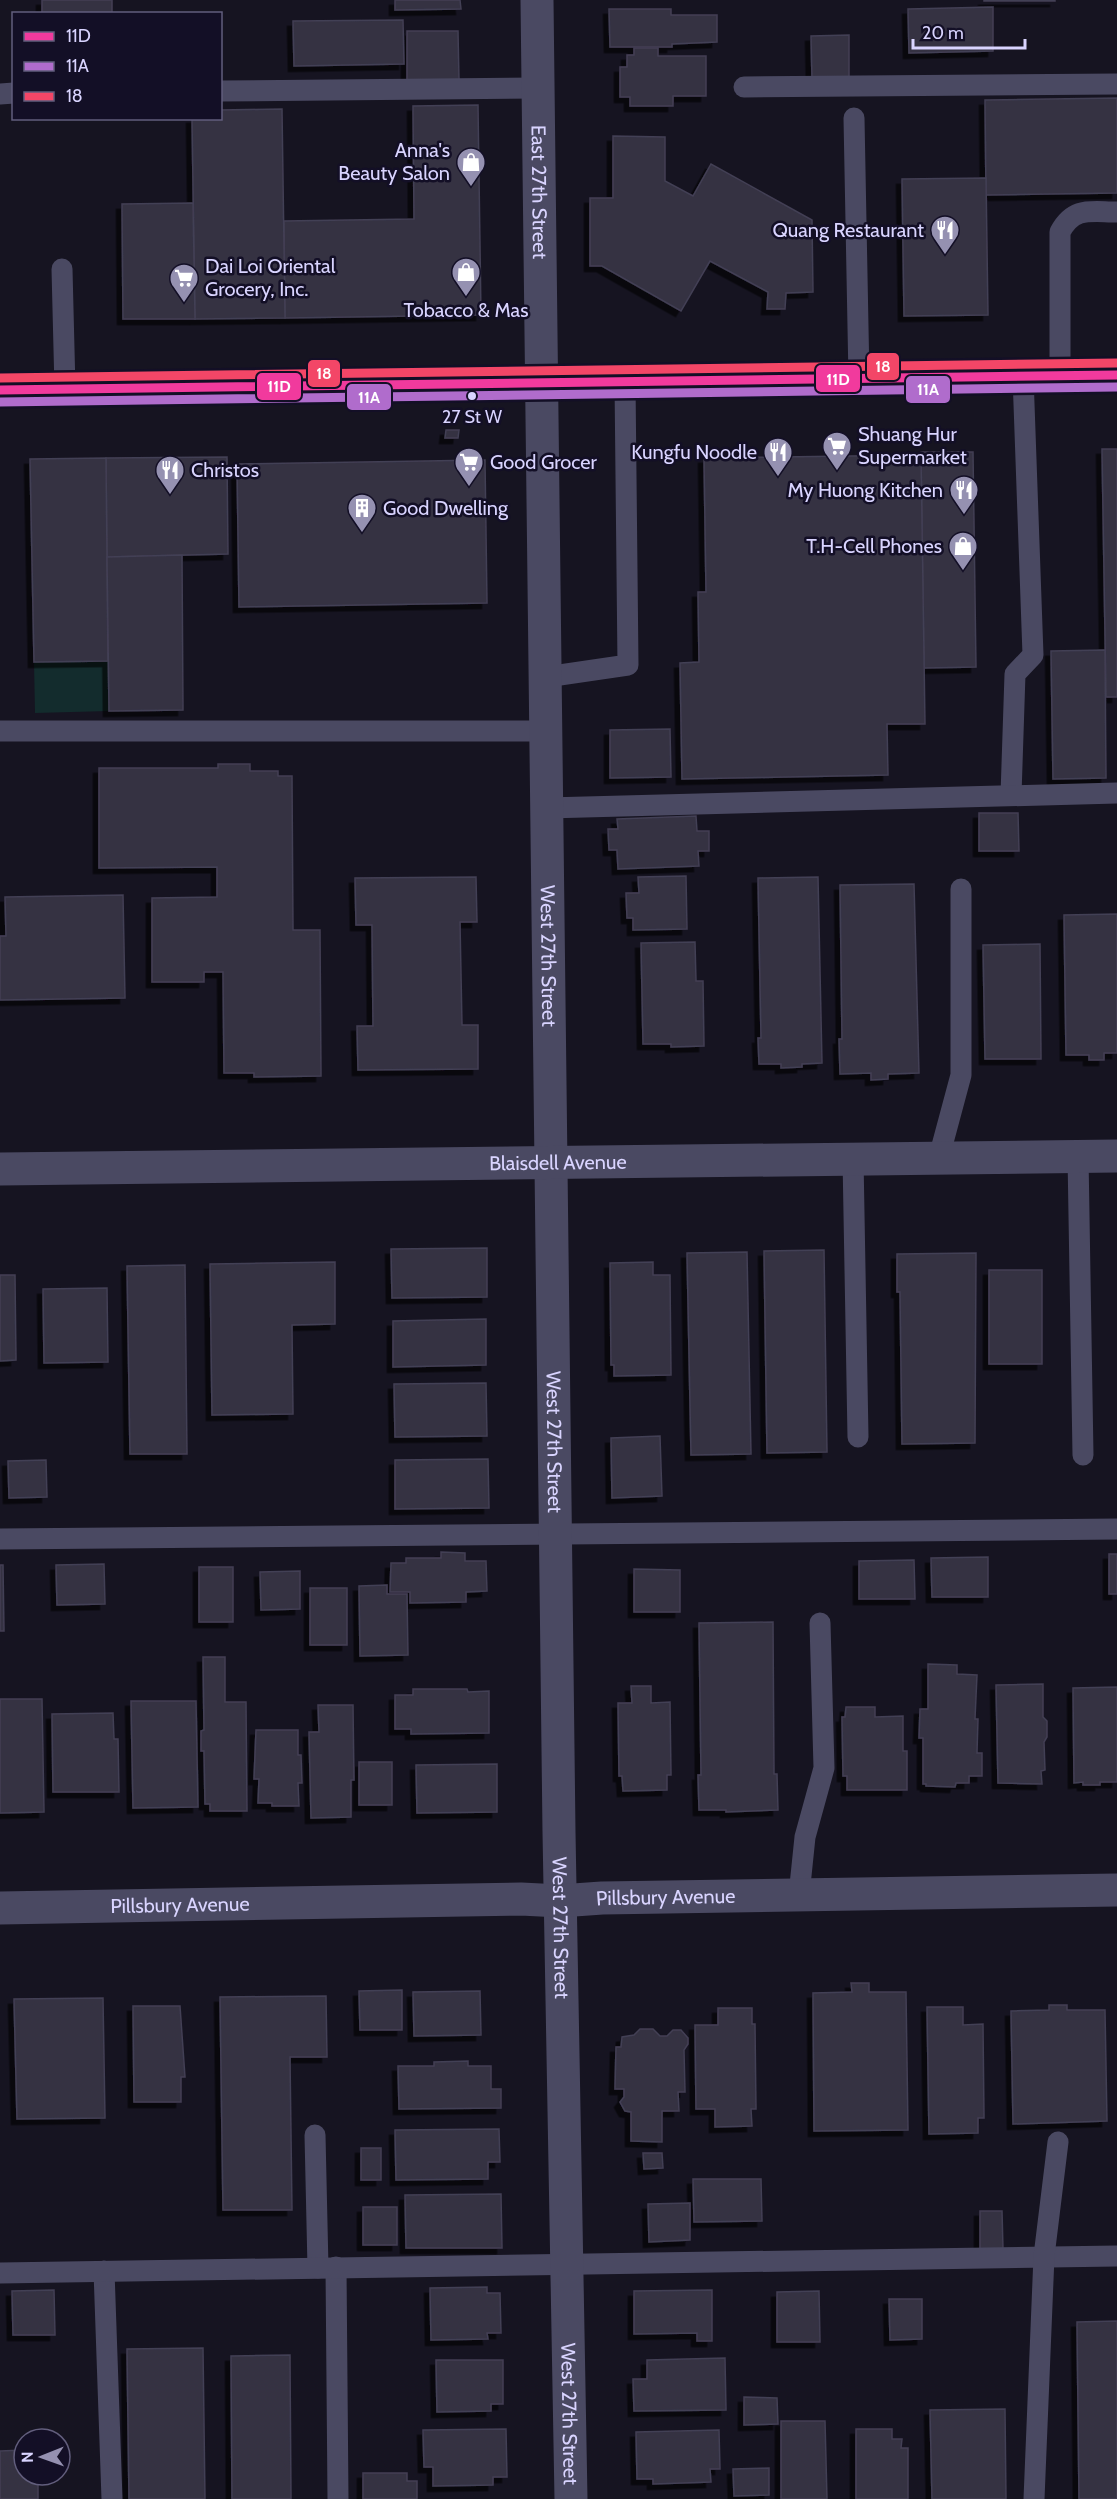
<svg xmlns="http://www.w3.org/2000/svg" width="1117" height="2499" font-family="Cabin,sans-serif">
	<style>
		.green { fill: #132c2d }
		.building { fill: #343243; stroke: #433f54; stroke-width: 1.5; filter: url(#shadow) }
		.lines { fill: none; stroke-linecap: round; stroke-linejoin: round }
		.service { stroke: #4a4962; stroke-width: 21 }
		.minor { stroke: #4a4962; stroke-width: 33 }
		.tertiary { stroke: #4a4962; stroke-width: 33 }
		.bus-1-casing { stroke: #130f26; stroke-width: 14 }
		.bus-2-casing { stroke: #130f26; stroke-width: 14 }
		.bus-3-casing { stroke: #130f26; stroke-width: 14 }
		.bus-1 { stroke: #f13a9d; stroke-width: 9 }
		.bus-2 { stroke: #b06ccc; stroke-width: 9 }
		.bus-3 { stroke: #f34667; stroke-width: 9 }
		.bus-dot { fill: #d9d4ff; stroke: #130f26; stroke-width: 2 }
		.labels { text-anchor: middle; stroke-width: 5; stroke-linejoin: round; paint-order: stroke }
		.bus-label { font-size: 18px; fill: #d9d4ff; stroke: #130f26 }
		.poi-label { font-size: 20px; fill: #d9d4ff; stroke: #130f26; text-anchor: end }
		.street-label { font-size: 20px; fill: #d9d4ff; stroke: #130f26 }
		.line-badge { stroke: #130f26; stroke-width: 2 }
		.badge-label { font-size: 16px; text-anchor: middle; font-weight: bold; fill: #fff }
	</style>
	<defs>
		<filter id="shadow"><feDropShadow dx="-5.5" dy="5.5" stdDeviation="0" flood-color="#0009"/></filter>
	</defs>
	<rect width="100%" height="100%" fill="#161421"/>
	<path class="green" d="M108,661L109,711L35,713L34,662Z"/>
	<g class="building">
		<rect x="42" y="0" width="70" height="14"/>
		<path d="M395,0H460L461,9L395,10Z"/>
		<rect x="984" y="0" width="71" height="1"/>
		<path d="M993,7V51L909,53L908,9Z"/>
		<path d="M609,9H671V15H717V42L672,44V47H610Z"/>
		<path d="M403,20L404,64L294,66L293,21Z"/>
		<path d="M407,31H458L459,80L407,81Z"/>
		<path d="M849,35V80L812,79L811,36Z"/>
		<path d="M634,48H658V56H706V96H673V106H630V97H620V67H627V55H634Z"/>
		<path d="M1117,98V193L986,195L985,100Z"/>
		<path d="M478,105L481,315L285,318L284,221L414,219L413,106Z"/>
		<path d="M282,109L285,318L195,319L192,118H220V110Z"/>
		<path d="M613,136L665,137V181L693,196L711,164L812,220L813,292L786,293L785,309H767L768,292L710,261L681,311L602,266H590V198H613Z"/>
		<path d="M986,178L988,315L904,316L902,179Z"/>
		<path d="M193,203L195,319H123L122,204Z"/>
		<path d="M446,430H459L458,438H445Z"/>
		<path d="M1102,449H1117V697H1106Z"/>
		<path d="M921,452H973L976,667L924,668Z"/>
		<path d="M921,455L925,724H887L888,775L682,779L680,663L699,662L698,592H706L704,458Z"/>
		<path d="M227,457L228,554L107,557L106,458Z"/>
		<path d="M106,458L108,661L34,662L30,459Z"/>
		<path d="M485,460L487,603L239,607L237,464Z"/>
		<path d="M182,555L183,710L109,711L107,557Z"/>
		<path d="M1105,650L1106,778L1053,779L1051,651Z"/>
		<path d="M670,729L671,777L610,778V730Z"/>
		<path d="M218,764H250V771H278V776H292L293,930H320L321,1076L254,1077V1073H224L223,972H204V982H152V898L217,897V867L99,868V768H218Z"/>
		<path d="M979,813H1018L1019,851H979Z"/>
		<path d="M696,816L697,831H709V851H698L699,866L618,869L617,850H609L608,829H618L617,819Z"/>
		<path d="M686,876L687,929L633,930V918H627L626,893H639L638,877Z"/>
		<path d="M476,877L477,922H460L462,1025H478V1069L358,1070L357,1026H373L372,925H356L355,878Z"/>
		<path d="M818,877L822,1063L802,1064V1067L781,1068V1064H759L758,1038H761L758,878Z"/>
		<path d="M914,884L919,1073L888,1074V1079L871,1080V1073L840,1074L839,1039H842L840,885Z"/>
		<path d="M123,895L125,998L0,1000V936H6L5,897Z"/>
		<path d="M1117,914V1053H1104V1060H1089V1055H1066L1064,915Z"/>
		<path d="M695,942L696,981H703L704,1046L671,1047V1044H643L641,943Z"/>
		<path d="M1040,944L1041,1059H985L983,945Z"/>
		<path d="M487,1248V1297L392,1298L391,1249Z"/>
		<path d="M824,1250L827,1452L767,1453L764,1251Z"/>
		<path d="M747,1252L751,1454L691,1455L687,1253Z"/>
		<path d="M976,1253L975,1443L902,1444L900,1292H897V1254Z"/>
		<path d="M335,1262V1324L292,1325L293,1414L212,1415L210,1264Z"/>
		<path d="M653,1262V1275H670L671,1375L614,1376V1365H611L610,1263Z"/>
		<path d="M185,1265L187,1454H130L127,1266Z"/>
		<rect x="989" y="1270" width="53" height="94"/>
		<path d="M0,1275H15L16,1360L0,1361Z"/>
		<path d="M107,1288L108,1362L44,1363L43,1289Z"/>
		<path d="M486,1319V1365L393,1367V1321Z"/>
		<path d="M486,1383L487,1436L395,1437L394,1384Z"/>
		<path d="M660,1436L662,1496L612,1498L611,1438Z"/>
		<path d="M488,1459L489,1508L395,1509V1460Z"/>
		<path d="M46,1460L47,1497L9,1498L8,1461Z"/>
		<path d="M441,1552L465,1553V1561H486L487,1591L466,1592V1602L410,1603V1592H390L391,1563H406V1558H441Z"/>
		<rect x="1109" y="1554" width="8" height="40"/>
		<path d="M988,1557V1597H932L931,1558Z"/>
		<path d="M914,1560L915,1599H859V1561Z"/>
		<path d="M104,1564L105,1604L57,1605L56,1565Z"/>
		<path d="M0,1565H3L4,1631H0Z"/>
		<rect x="199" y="1567" width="34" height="55"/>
		<path d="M634,1569L680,1570V1612H634Z"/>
		<path d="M300,1571V1609L261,1610L260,1572Z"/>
		<path d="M387,1585V1594H407L408,1655L360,1656L359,1586Z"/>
		<rect x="310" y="1588" width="37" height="57"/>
		<path d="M773,1622L774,1774H777L778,1810L726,1812V1810H699L698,1775H701L699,1623Z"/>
		<path d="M203,1657H225V1702H246L247,1811H210V1804H205L204,1751H201V1731L204,1730Z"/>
		<path d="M928,1664L957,1665V1674L977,1675L975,1719H978L977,1753H982V1776H969V1783H956L955,1787L926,1786V1784H923V1738H919L920,1709H928Z"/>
		<path d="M1043,1684V1717L1047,1721V1737L1044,1742L1045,1770L1041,1771L1042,1784L998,1783L996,1685Z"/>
		<path d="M631,1686H651V1703L670,1702L671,1775H667V1790L623,1791L622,1776H619L618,1703H632Z"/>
		<path d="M1117,1687V1782H1100V1785H1083V1782L1074,1783L1073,1688Z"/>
		<path d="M413,1689H467L468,1692L489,1691V1733L411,1734V1729H395V1695H413Z"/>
		<path d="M0,1699H42L44,1812L0,1813Z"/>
		<path d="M131,1701H196L198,1807L133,1808Z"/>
		<path d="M318,1705H353L354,1780H351V1817L311,1818L309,1732H319Z"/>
		<path d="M846,1707H875V1717L903,1716V1751H907V1790H847V1776H843L842,1717H845Z"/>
		<path d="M113,1713L114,1739H118L119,1792H53L52,1714Z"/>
		<path d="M256,1730H298V1755H301L302,1783H298L299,1806H272V1803H258L259,1779H254Z"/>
		<rect x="359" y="1762" width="33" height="43"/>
		<path d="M497,1764V1812L417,1813L416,1765Z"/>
		<path d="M851,1983H869V1992H906L908,2130L814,2131L813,1993L852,1992Z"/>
		<path d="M402,1990V2030H360L359,1991Z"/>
		<path d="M480,1991L481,2035L414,2036L413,1992Z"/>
		<path d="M326,1996L327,2057H290L292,2210H223L220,1997Z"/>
		<path d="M103,1998L105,2118L17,2119L14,1999Z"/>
		<path d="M1049,2005H1067V2010H1105L1107,2121L1013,2124L1011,2011L1049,2010Z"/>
		<path d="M133,2006H180L185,2077H181V2102H134Z"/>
		<path d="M927,2007H963V2025L983,2024L984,2118H978V2133L929,2134Z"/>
		<path d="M718,2008H752V2024H755L756,2109H751L752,2126L715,2127V2109H696L695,2025H718Z"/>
		<path d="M640,2029H653L660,2036H667L673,2030H681L688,2038V2044L684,2050L685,2092H678L679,2111H662V2142L631,2141V2112L625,2111L620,2102L624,2097V2089H615L616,2047H621L622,2037L634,2035Z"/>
		<path d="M468,2061V2066H491V2089H501V2108L399,2109L398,2066H434V2062Z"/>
		<path d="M499,2129L500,2162H488V2179L396,2180L395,2130Z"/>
		<rect x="361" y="2148" width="20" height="32"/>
		<path d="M643,2153H662L663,2168L644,2169Z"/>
		<path d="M693,2179H761L762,2221L694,2222Z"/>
		<path d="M501,2194L502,2248H406L405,2195Z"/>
		<path d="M690,2203V2240L649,2242L648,2204Z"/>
		<rect x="363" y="2207" width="34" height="38"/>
		<path d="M980,2211H1002L1003,2249H980Z"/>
		<path d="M487,2287V2293H500L501,2333H487L488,2339L431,2340L430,2288Z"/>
		<path d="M54,2290L55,2335H13L12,2291Z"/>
		<path d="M712,2290V2341H697V2333L634,2334V2291Z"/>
		<path d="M819,2291L820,2342H777V2292Z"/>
		<path d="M889,2299H922V2339L890,2340Z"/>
		<path d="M1117,2321V2499H1079L1077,2322Z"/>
		<path d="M203,2348L205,2499H129L127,2349Z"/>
		<path d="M290,2355L291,2499H232L231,2356Z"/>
		<path d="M725,2358L726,2410L634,2411L633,2379H647V2360Z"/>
		<path d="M436,2360H503V2404H491V2411L437,2412Z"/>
		<path d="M744,2397L777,2398L778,2424L744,2425Z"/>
		<path d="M1005,2409L1006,2499H932L930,2410Z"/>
		<path d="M781,2421H825L827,2499H781Z"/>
		<path d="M506,2429L507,2477H493V2485L433,2486V2467H424L423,2430Z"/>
		<path d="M856,2429H892V2439H902L901,2448H908V2499H856Z"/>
		<path d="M719,2430L720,2469H710L711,2482L653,2484V2479H637L636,2432Z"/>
		<path d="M24,2450V2475H38V2499H0V2451Z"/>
		<path d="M769,2468V2495L734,2496L733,2469Z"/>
		<path d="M363,2473H407V2481H417V2499H363Z"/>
	</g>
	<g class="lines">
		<g class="service">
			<path d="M744,87L1117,84"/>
			<path d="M220,91L538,88"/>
			<path d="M0,94L14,93"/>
			<path d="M854,118L859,379"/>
			<path d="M62,269L65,389"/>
			<path d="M1060,376V232C1074,206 1091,212 1117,212"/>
			<path d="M546,677L628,665L625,382"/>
			<path d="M0,731H546"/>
			<path d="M1011,795L1015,674L1033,655L1023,376"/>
			<path d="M547,808L1117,793"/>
			<path d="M1078,1156L1083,1455"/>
			<path d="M939,1157L961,1075V889"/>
			<path d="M853,1158L858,1437"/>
			<path d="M0,1539L1117,1529"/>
			<path d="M799,1895L805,1837L824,1768L820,1623"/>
			<path d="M315,2135L318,2268"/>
			<path d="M336,2267L338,2499"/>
			<path d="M104,2271L112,2499"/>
			<path d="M0,2273L1117,2256"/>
			<path d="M1034,2499L1044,2256L1058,2142"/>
		</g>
		<g class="minor">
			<path id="s1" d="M537,0L559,1832L571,2499"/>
			<path id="s2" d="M0,1908L521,1899L560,1901L602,1898L1117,1890"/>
		</g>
		<g class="tertiary">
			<path d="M0,390L1117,375"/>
			<path id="s3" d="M0,1169L1117,1156"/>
		</g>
		<g class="bus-1-casing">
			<path id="bus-1" d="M0,390L1117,375"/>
		</g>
		<g class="bus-2-casing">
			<path id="bus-2" d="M0,402L1117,387"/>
		</g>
		<g class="bus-3-casing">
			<path id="bus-3" d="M0,378L1117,363"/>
		</g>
		<use href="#bus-1" class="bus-1"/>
		<use href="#bus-2" class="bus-2"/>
		<use href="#bus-3" class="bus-3"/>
	</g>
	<defs>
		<g id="shop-pin" transform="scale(1.5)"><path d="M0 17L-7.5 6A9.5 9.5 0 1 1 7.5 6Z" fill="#9591b1" stroke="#130f26"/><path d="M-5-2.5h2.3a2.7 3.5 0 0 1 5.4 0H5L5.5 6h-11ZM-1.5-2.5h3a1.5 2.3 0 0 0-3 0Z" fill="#fff"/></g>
		<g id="restaurant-pin" transform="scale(1.5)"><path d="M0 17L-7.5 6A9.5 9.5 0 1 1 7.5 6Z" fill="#9591b1" stroke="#130f26"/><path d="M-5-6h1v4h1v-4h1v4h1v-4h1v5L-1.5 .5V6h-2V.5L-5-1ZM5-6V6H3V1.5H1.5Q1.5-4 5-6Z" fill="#fff"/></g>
		<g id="supermarket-pin" transform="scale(1.5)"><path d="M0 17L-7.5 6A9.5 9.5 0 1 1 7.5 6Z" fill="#9591b1" stroke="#130f26"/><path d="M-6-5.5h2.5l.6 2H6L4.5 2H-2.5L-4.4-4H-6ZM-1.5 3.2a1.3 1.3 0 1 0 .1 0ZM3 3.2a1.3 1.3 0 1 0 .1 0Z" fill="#fff"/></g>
		<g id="building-pin" transform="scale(1.5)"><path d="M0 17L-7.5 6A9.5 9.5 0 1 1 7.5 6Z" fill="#9591b1" stroke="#130f26"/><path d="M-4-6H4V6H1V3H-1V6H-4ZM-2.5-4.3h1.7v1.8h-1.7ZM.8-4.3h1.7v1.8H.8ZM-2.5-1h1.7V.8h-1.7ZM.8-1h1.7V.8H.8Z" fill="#fff"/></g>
	</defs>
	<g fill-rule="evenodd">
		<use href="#shop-pin" x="471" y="162"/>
		<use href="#restaurant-pin" x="945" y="230"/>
		<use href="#shop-pin" x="466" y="272"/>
		<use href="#supermarket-pin" x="184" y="278"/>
		<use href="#supermarket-pin" x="837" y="446"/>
		<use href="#restaurant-pin" x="778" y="452"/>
		<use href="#supermarket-pin" x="469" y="462"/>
		<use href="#restaurant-pin" x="170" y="470"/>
		<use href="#restaurant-pin" x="964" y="490"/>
		<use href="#building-pin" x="362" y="508"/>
		<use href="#shop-pin" x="963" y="546"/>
	</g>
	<circle class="bus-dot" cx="472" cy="396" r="5"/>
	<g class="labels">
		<g class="bus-label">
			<text x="472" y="423">27 St W</text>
		</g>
		<g class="poi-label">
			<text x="450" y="157">Anna's<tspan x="450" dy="23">Beauty Salon</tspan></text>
			<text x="924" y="237">Quang Restaurant</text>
			<text x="205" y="273" text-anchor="start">Dai Loi Oriental<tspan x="205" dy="23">Grocery, Inc.</tspan></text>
			<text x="466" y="317" text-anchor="middle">Tobacco &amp; Mas</text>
			<text x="858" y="441" text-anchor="start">Shuang Hur<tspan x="858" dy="23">Supermarket</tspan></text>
			<text x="757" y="459">Kungfu Noodle</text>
			<text x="490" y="469" text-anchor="start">Good Grocer</text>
			<text x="191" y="477" text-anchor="start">Christos</text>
			<text x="943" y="497">My Huong Kitchen</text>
			<text x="383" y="515" text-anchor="start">Good Dwelling</text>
			<text x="942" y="553">T.H-Cell Phones</text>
		</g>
		<g class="street-label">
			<text dy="7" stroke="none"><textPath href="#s1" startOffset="192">East 27th Street</textPath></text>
			<text dy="7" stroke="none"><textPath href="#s1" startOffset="956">West 27th Street</textPath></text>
			<text dy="7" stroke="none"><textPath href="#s3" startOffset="558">Blaisdell Avenue</textPath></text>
			<text dy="7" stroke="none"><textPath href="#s1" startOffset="1442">West 27th Street</textPath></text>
			<text dy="7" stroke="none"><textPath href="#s2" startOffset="666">Pillsbury Avenue</textPath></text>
			<text dy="7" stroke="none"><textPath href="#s2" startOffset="180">Pillsbury Avenue</textPath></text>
			<text dy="7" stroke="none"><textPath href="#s1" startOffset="1928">West 27th Street</textPath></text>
			<text dy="7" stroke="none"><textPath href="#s1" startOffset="2414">West 27th Street</textPath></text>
		</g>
	</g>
	<g class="line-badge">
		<rect x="866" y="352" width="34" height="29" rx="6" fill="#f34667"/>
		<rect x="307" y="359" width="34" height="29" rx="6" fill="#f34667"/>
		<rect x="815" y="364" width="46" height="29" rx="6" fill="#f13a9d"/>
		<rect x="256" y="372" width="46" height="29" rx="6" fill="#f13a9d"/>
		<rect x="905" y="375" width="46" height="29" rx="6" fill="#b06ccc"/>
		<rect x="346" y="383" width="46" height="28" rx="6" fill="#b06ccc"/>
	</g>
	<g class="badge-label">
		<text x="883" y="372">18</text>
		<text x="324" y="379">18</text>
		<text x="838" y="385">11D</text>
		<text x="279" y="392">11D</text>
		<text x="928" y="395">11A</text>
		<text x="369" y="403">11A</text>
	</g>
	<rect x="12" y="12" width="210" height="108" fill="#130f26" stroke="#625e7d" stroke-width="1.5"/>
	<rect x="24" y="32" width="30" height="9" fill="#f13a9d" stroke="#625e7d" stroke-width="1.5"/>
	<text x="66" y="42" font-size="18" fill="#d9d4ff">11D</text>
	<rect x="24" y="62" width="30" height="9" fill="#b06ccc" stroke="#625e7d" stroke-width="1.5"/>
	<text x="66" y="72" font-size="18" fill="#d9d4ff">11A</text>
	<rect x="24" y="92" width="30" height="9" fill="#f34667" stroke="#625e7d" stroke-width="1.5"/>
	<text x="66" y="102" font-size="18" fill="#d9d4ff">18</text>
	<g transform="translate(42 2457) rotate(269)"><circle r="28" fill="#130f26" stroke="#625e7d" stroke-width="1.5"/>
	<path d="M0-4.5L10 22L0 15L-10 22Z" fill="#9591b1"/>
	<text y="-9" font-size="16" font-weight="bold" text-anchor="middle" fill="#d9d4ff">N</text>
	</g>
	<path d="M913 39v9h112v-9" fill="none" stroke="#d9d4ff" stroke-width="3"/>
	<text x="922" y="39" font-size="18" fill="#d9d4ff" stroke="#130f26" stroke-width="4.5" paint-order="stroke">20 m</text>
</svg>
